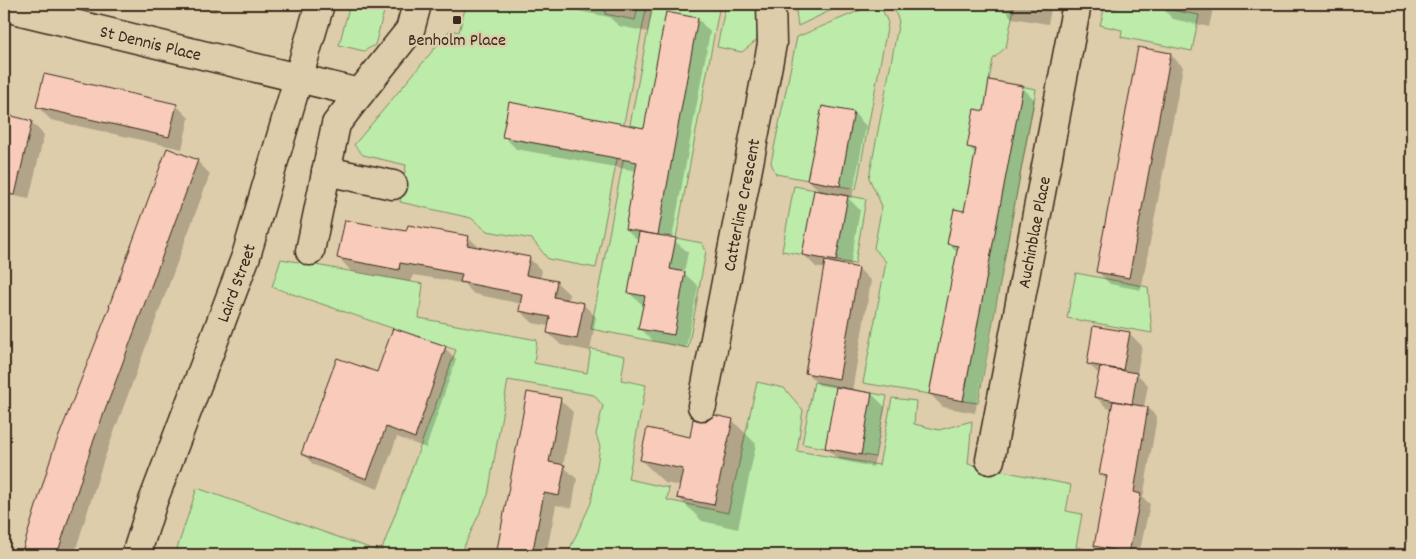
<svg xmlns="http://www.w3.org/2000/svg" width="1416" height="559" font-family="Dekko,sans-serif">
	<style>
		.green { fill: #bcebaa; stroke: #7c8a64 }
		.shadow { fill: #0003 }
		.building { fill: #f8cbbb; stroke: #3b2a1e }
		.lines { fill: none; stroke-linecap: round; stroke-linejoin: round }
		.minor-casing { stroke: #3b2a1e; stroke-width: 31 }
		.minor { stroke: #decdaa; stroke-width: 28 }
		.poi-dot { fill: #3b2a1e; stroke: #decdaa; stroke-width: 2 }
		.labels { text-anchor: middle; stroke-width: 5; stroke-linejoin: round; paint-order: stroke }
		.poi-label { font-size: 18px; fill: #3b2a1e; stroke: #decdaa }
		.street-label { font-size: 18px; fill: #3b2a1e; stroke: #decdaa }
	</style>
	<rect width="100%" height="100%" fill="#decdaa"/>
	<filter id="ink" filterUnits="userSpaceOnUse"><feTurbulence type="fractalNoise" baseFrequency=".02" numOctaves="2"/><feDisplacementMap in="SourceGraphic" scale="10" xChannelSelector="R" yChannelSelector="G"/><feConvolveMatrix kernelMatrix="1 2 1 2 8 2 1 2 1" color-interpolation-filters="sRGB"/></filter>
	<g filter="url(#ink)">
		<g class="green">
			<path d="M350,4H386L375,45L364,51L339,45Z"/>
			<path d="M464,4H592L606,7L605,14L635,20L639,4H647L596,268L548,259L532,239L487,231L471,218L400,202L406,165L363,155L354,145L450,30L459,32L466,5Z"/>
			<path d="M653,4H720L676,238L702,243L706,251L688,348L591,329Z"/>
			<path d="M726,4H756L759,16L757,40L742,52L717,47Z"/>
			<path d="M795,4H844L798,26Z"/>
			<path d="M875,4H880L888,23L856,189L776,174L771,163L797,37Z"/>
			<path d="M892,4H999L1014,8L1006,47L993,59L989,80L1036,89L978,403L963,401L970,363L936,357L929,394L863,383L886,262L874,248L882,206L869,178L899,21Z"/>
			<path d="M1136,4L1199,15L1192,51L1121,37L1122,30L1100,25L1104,10Z"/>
			<path d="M794,186L866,199L855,264L782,251Z"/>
			<path d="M281,259L423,284L419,318L537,340L534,363L587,373L591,349L625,356L621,380L646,385L628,479L669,488L667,500L728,513L757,382L784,388L803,410L797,451L879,465L892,398L916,401L914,424L939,430L972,421L968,464L1071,485L1066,511L1082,514L1076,547L1113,555H567L591,503L600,447L596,434L603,406L594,395L508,380L488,495L460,555H175L197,488L381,552L456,350L272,287Z"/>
			<path d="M1076,273L1148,287L1152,333L1067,318Z"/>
			<path d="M814,382L887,396L875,457L802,444Z"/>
		</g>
		<g class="shadow">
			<path d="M177,4H218L216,12Z"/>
			<path d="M542,4H654L648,32L619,26L609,17Z"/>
			<path d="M838,4H850V6Z"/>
			<path d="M1000,4H1052L1048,24L1012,18Z"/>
			<path d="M1158,4H1214L1209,27L1173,19Z"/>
			<path d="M698,19L710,32L672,239L688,252L684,273L698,286L686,348L653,341L640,328L644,306L629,293L639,241L626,229L637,171L516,149L504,136L645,129Z"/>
			<path d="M1170,54L1183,67L1141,290L1110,284L1097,271Z"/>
			<path d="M1022,87L1035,100L975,413L943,407L930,394L958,253L949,244L966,212L976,154L968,146L985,113Z"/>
			<path d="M176,105L189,118L182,149L51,120L38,107Z"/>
			<path d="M854,113L866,126L852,198H848L860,210L850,267L859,269L871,281L852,391L872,394L885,407L873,467L839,460L826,448L837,388L819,385L806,372L825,269L816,267L803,254L821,192L808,180Z"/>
			<path d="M4,116L31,122L44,135L29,199L4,194Z"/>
			<path d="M197,161L210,174L103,462L74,555H22L54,452Z"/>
			<path d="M4,210L7,213L4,224Z"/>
			<path d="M407,233L468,237L480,248L529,258L542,271L540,279L556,282L569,294L568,301L583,304L596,317L590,351L561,345L548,333L549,326L533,323L520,311L522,304L474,294L464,284L445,280L413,275L411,282L351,271L339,258Z"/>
			<path d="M1129,333L1142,346L1137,374L1148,385L1144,407L1148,408L1157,417L1143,498L1150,504L1139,555H1108L1095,545L1108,481L1100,474L1113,409L1107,408L1096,397L1100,375L1088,364Z"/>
			<path d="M445,348L456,359L426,448L397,437L378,489L314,465L303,454L378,374Z"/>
			<path d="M528,393L560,400L573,412L563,466L577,479L572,508L556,505L546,555H497Z"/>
			<path d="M732,420L756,444L738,529L702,521L678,497L680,486L665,483L641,460L691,439L707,422Z"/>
		</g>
		<g class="building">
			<path d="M666,12L698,18L658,235L625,229L637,162L502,137L509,102L644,128Z"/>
			<path d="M1138,47L1171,53L1129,278L1096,272Z"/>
			<path d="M44,74L177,104L169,137L36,107Z"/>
			<path d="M989,80L1023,86L963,401L929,394L958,246L947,244L954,209L964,211L976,149L967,147L974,109L984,111Z"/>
			<path d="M822,106L854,112L840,186L807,180Z"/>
			<path d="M4,114L32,121L15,195L4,194Z"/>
			<path d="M167,148L198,160L91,448L57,555H21L53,451L110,306H109Z"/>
			<path d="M814,190L848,196L836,261L802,255Z"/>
			<path d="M345,220L406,231L408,225L469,236L467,245L530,257L526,275L557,281L554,297L584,303L577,339L547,333L550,317L519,311L522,294L460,282L462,274L400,263L399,270L337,258Z"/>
			<path d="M639,232L676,238L670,269L685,272L674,335L638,329L645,296L628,293Z"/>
			<path d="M825,261L859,268L839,379L805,373Z"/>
			<path d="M1093,326L1130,332L1123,370L1087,364Z"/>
			<path d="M393,328L446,346L415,438L386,427L367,479L301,454L337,358L377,372Z"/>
			<path d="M1100,367L1137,373L1132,404L1094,397Z"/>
			<path d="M836,387L872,393L861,455L825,448Z"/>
			<path d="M527,392L561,398L549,462L565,465L559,496L544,493L532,555H496Z"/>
			<path d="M1113,401L1148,407L1134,492L1141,494L1129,553L1094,546L1107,476L1099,474Z"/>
			<path d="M714,415L733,419L714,505L677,498L683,469L640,460L647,428L690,437L693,419L707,421Z"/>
		</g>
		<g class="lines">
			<g class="minor-casing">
				<g id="minor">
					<path id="s1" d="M4,7L360,93L410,30L417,4"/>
					<path d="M326,171L393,185"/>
					<path d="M310,251L336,124L360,93"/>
					<path id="s2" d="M702,406L772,44L771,4"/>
					<path id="s3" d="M990,460L1077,4"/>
					<path id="s4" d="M136,555L153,501L246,256L320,4"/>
				</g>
			</g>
			<use href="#minor" class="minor"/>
		</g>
	</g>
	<rect class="poi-dot" x="452" y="15" width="10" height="10" rx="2.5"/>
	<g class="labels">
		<g class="poi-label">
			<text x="457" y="45">Benholm Place</text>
		</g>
		<g class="street-label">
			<text dy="6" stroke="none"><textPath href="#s1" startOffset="151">St Dennis Place</textPath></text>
			<text dy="6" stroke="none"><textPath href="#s2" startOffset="205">Catterline Crescent</textPath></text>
			<text dy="6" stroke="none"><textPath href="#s3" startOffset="232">Auchinblae Place</textPath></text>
			<text dy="6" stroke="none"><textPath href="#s4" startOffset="290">Laird Street</textPath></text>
		</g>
	</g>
	<rect width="1416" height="559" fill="none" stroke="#decdaa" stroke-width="20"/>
	<rect x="10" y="10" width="1396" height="539" fill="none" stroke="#3b2a1e" stroke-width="2" filter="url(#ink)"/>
</svg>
